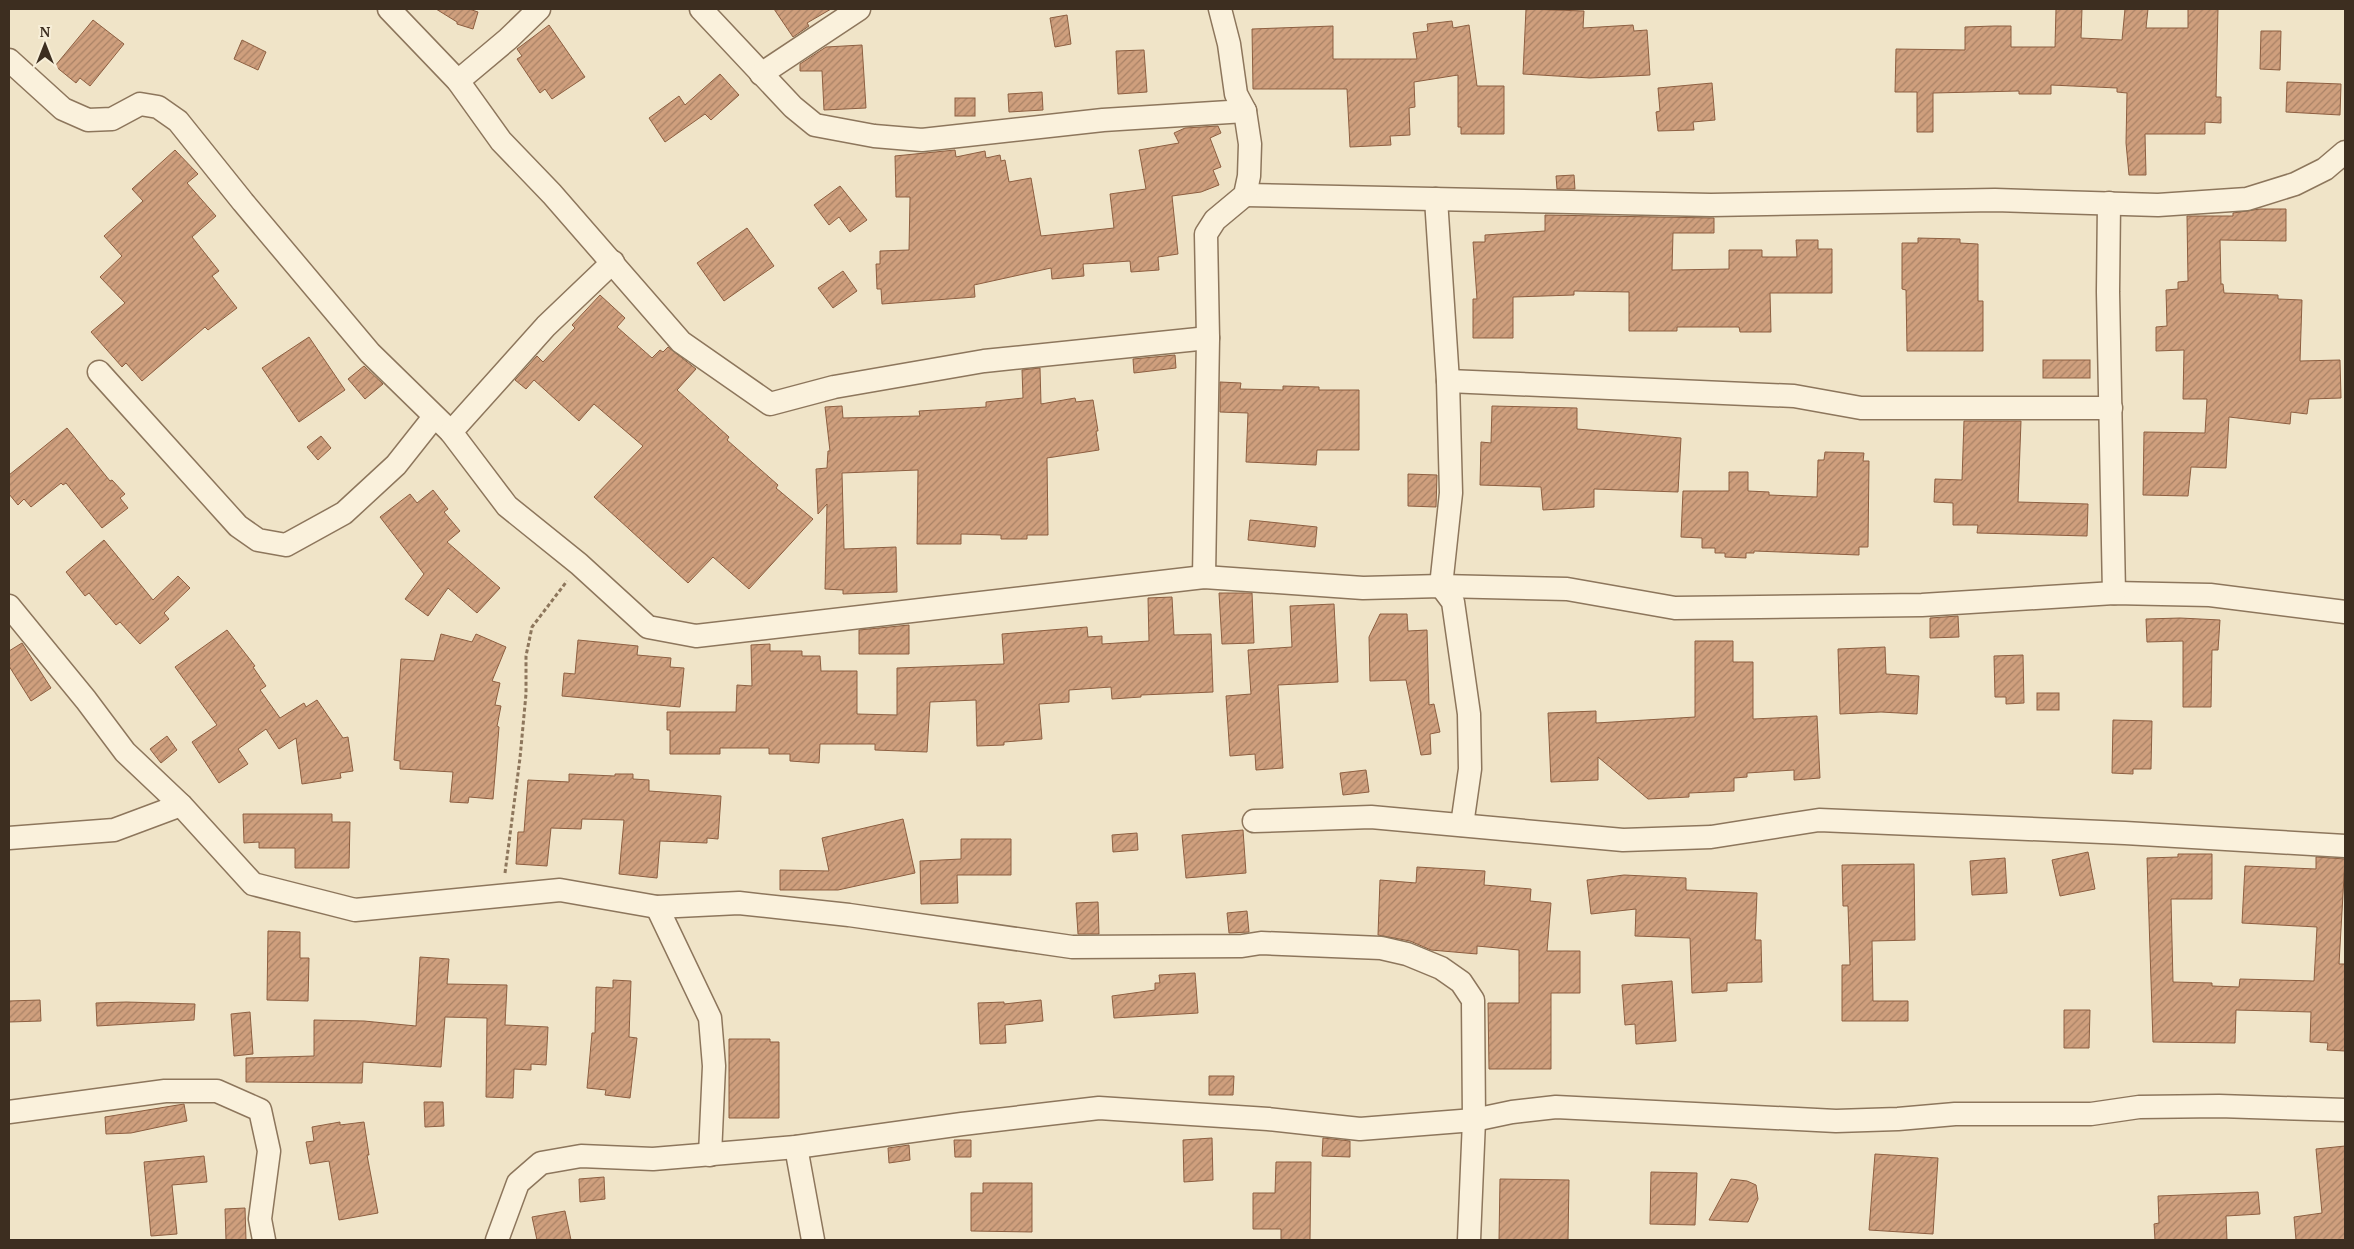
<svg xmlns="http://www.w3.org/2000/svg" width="2354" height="1249" font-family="'PT Serif',serif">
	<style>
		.building { fill: url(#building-hatch); stroke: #8d5f41 }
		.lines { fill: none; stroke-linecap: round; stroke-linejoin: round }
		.minor-casing { stroke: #8d765c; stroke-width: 25 }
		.path { stroke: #8d765c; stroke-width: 3; stroke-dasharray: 4 2.5; stroke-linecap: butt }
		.minor { stroke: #faf1dc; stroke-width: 22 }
	</style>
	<defs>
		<pattern id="building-hatch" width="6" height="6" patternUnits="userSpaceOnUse" patternTransform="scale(1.25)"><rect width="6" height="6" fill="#cf9f7d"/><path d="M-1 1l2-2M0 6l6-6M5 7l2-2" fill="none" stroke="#a98266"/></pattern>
	</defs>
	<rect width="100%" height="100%" fill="#f0e4c8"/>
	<g class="building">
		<path d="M436,9H469L478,12L473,29L457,24V22Z"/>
		<path d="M774,9H831L807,23L809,26L793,37Z"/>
		<path d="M1526,9L1584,11L1583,28L1633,25L1634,31L1647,30L1650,75L1590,78L1523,74Z"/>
		<path d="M2056,9H2082L2081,38L2122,40L2125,9H2148L2146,28H2188V9H2218L2216,97H2221V123L2205,122V134H2145L2146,175H2129L2126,143L2127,93L2117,92V88L2051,85V94H2019V91L1933,93V132H1917V92H1895L1896,49L1965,50V27L1994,26H2011V47H2055Z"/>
		<path d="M1067,15L1071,44L1055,47L1050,18Z"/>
		<path d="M93,20L124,44L90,86L80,78L76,83L55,66Z"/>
		<path d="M1452,21L1453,28L1469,25L1477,86H1504V134H1461V127H1458V75L1414,82L1415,107L1409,108L1410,135L1390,136L1391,145L1350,147L1347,89H1253L1252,29L1333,26V59H1417L1413,33L1428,31L1427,24Z"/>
		<path d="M549,25L585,77L552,99L545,89L540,93L517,59L522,56L517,49Z"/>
		<path d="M2261,31H2281L2280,70L2260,69Z"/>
		<path d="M242,40L266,52L258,70L234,59Z"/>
		<path d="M862,45L866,108L824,110L822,71H800V64L826,47Z"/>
		<path d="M1144,50L1147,92L1118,94L1116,51Z"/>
		<path d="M720,74L739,95L711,120L705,114L665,142L649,118L679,96L685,105Z"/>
		<path d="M2287,82L2341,84L2340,115L2286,112Z"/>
		<path d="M1712,83L1715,120L1693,122L1694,130L1658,131L1656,112L1660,111L1658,88Z"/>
		<path d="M1042,92L1043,110L1009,112L1008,94Z"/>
		<rect x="955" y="98" width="20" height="18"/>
		<path d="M1218,126L1221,133L1210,138L1221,167L1213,170L1219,185L1201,192L1172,196L1178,254L1158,257L1159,270L1131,272L1130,261L1101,263L1083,264L1084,276L1052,279L1051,268L974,285L975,297L882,304L881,289H877L876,264H880V251L909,250L910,197H896L895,156L955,150L956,157L985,151L986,158L1000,155L1001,161L1005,160L1009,182L1031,178L1041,236L1114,228L1110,194L1146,189L1139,150L1179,143L1174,133L1185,128Z"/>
		<path d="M175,150L198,174L187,183L216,216L192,237L219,271L212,276L237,308L208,330L205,327L142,381L126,363L122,367L91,332L125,303L100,277L122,256L104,236L143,201L132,189Z"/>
		<path d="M1574,175L1575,189H1557L1556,176Z"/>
		<path d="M840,186L867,220L850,232L839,217L829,225L814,205Z"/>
		<path d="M2260,209H2286V241L2220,240L2221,284H2223L2224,293L2278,295V299L2302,300L2300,361L2340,360L2341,398L2309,399L2307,414L2291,412L2290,424L2229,417L2226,468L2191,467L2188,496L2143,495L2144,432L2205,433L2207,399H2183L2184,350L2156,351V327L2167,326L2166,290L2178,289V282L2188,281L2187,216H2233V213Z"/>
		<path d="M1545,215L1714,218V233H1673L1672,270L1729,269V250H1762V257H1797L1796,240H1818V249H1832V293H1770L1771,332H1740L1739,327H1677V331H1629V292L1574,291V295L1513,297V338H1473V299H1477L1473,242H1485V235L1545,231Z"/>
		<path d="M747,228L774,266L724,301L697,263Z"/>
		<path d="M1918,238L1960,239V243L1978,244V301H1983V351H1907L1906,290L1902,289V243H1918Z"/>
		<path d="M843,271L857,291L833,308L818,288Z"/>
		<path d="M600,295L625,318L617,327L652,358L660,350L663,352L668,347L696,369L677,390L729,437L727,440L778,485L776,488L813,519L749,589L713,557L688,583L594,497L643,446L594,404L579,421L534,380L526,389L515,380L537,356L543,362L575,328L572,325Z"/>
		<path d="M309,337L345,390L299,422L262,368Z"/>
		<path d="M1175,355L1176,368L1134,373L1133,359Z"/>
		<rect x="2043" y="360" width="47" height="18"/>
		<path d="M364,366L383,384L365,399L348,379Z"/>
		<path d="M1040,368L1041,404L1075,398L1076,402L1093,400L1098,431H1096L1099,450L1047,458L1048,535H1027V539H1001V535L961,534V544H917L918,470L842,473L844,549L896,547L897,592L843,594V590L825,589L827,504L818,514L816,469L827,468L828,451H830L825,407L842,406L843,418L920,416L919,411L986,407V402L1023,398L1022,370Z"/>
		<path d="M1220,382L1241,383L1240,389L1283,390V386L1319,387V390H1359V450H1317L1316,465L1246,462L1248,413L1220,412Z"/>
		<path d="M1492,406L1577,408V429L1681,438L1678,492L1594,489V507L1543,510L1541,487L1480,485L1481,442L1491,443Z"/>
		<path d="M1964,421H2021L2018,502L2088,504L2087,536L1977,533L1978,525H1953V503L1934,502L1935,479L1962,480Z"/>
		<path d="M67,428L110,481L112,480L125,494L120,498L128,508L102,528L66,483L63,485L61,483L31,507L24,499L18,505L9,494V475Z"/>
		<path d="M321,436L331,448L318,460L307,447Z"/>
		<path d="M1825,452L1864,453L1863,461H1869L1868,547H1859V555L1754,551V553H1746V558L1725,557V553H1715V548H1702V538L1681,537L1683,491H1729V472H1748V491L1769,492V495L1817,497L1818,460H1824Z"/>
		<path d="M1408,474L1437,475L1436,507L1408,506Z"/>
		<path d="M433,490L448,509L444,512L460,531L447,542L500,588L477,613L448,588L428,616L405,599L424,574L380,517L410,494L417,503Z"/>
		<path d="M1250,520L1317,527L1315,547L1248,540Z"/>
		<path d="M104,540L153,600L178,576L190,588L164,613L169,619L140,644L120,622L116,625L89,593L85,596L66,572Z"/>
		<path d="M1219,593H1252L1254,643L1222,644Z"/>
		<path d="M1172,597L1174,635L1211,634L1213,692L1141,695V697L1112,699L1111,687L1069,690V702L1039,704L1042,739L1004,742V745L977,746L976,700L930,702L927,752L875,750V744H820L819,763L790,761V754H769V748H720V754H670V730H667V712H736L737,685L752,686L751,645L770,644V651H802V656H820L821,671H857V714L897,715V668L1004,664L1002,634L1087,627L1088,637L1102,636V644L1149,641L1148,598Z"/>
		<path d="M1334,604L1338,682L1278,685L1283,768L1256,770L1255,754L1230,756L1226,696L1251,694L1248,650L1292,647L1290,606Z"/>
		<path d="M1380,614H1407L1408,631L1427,630L1429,705L1434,704L1440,732L1430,734L1431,754L1421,755L1406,680L1370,681L1369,637Z"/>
		<path d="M1958,616L1959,637L1930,638V618Z"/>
		<path d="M2180,618L2220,620L2218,650H2212L2211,707H2183V641L2147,642L2146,619Z"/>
		<path d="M909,625V654H859V630Z"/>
		<path d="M227,630L255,666L253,667L266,686L260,690L280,718L304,703L306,707L317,700L343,738L348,737L353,771L340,773L341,778L302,784L296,738L279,749L266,729L238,749L248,764L219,783L192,742L217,725L175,667Z"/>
		<path d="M441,634L472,642L476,634L506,647L492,681L500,683L495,705L501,706L497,726L499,727L493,799L469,797L468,803L450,802L453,772L400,769V761L394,760L401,659L434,661Z"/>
		<path d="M578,640L638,646L637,655L671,658L670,667L684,668L680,707L562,696L564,673L575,674Z"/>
		<path d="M1695,641H1733V662H1753V719L1817,716L1820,778L1794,780V770L1747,773V777L1734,778V791L1689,793V797L1648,799L1598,757V780L1551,782L1548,713L1596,711V723L1695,717Z"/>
		<path d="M22,643L51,688L31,701L9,666V651Z"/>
		<path d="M1885,647L1886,674L1919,676L1917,714L1881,712L1840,714L1838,649Z"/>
		<path d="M2023,655L2024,703L2006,704V697H1995L1994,656Z"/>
		<rect x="2037" y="693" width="22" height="17"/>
		<path d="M2113,720L2152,721L2151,769H2133V774L2112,773Z"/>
		<path d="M167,736L177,750L161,763L150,749Z"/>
		<path d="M1366,770L1369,792L1343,795L1340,773Z"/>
		<path d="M569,774L615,776V774H633V779L649,780V791L721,796L718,839L707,838V843L660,841L657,878L619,874L624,820L582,819L581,829L551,828L547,866L516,864L518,832H524L528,780L569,782Z"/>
		<path d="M243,814H332V822H350L349,868H295V848H259V842L244,843Z"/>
		<path d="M903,819L915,873L838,890H780V870L829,871L822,838Z"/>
		<path d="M1243,830L1246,873L1186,878L1182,835Z"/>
		<path d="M1137,833L1138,850L1113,852L1112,835Z"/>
		<path d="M961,839H1011V875H957L958,903L921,904L920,861L961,859Z"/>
		<path d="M2088,852L2095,889L2060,896L2052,860Z"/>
		<path d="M2178,854H2212V899H2171L2173,982L2212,983V986L2239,987L2240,979L2314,981L2317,927L2242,923L2245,866L2316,869V857L2345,859L2339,964H2345V1051L2327,1050L2328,1043L2310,1042L2311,1012L2236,1010L2235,1043L2153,1042L2147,858L2178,857Z"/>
		<path d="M2005,858L2007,893L1972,895L1970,861Z"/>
		<path d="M1914,864L1915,940L1872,941L1873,1001H1908V1021H1842V965H1850L1848,906H1843L1842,865Z"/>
		<path d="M1417,867L1485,871L1484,885L1531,889L1530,901L1551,903L1547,951H1580V993H1551V1069H1489L1488,1003H1519V950L1477,946V954L1431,950L1410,941L1378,935L1380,880L1416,883Z"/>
		<path d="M1624,875L1686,878V890L1757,893L1755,940H1761L1762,982L1727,983V991L1692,993L1690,938L1635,936L1636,909L1591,914L1587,880Z"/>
		<path d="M1098,902L1099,934H1078L1076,903Z"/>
		<path d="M1247,911L1249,932L1229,933L1227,913Z"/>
		<path d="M268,931L300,932V958H309L308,1001L267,1000Z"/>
		<path d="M420,957L449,959L447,984L507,985L505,1025L548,1027L546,1065L531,1064V1070L514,1069L513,1098L486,1097L487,1018L445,1017L441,1067L363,1062L362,1083L246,1082V1058L314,1056V1020L364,1021L416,1026Z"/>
		<path d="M1195,973L1198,1013L1114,1018L1112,996L1155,990V983H1160L1159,975Z"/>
		<path d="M613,980L631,981L629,1037L637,1038L630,1098L605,1095L606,1090L587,1088L592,1033H595L596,987L613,988Z"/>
		<path d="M1672,981L1676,1041L1636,1044L1635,1024L1625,1025L1622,985Z"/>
		<path d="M40,1000L41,1021L9,1022V1001Z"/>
		<path d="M1041,1000L1043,1021L1005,1025L1006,1043L980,1044L978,1003L1004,1002V1004Z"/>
		<path d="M126,1002L195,1004L194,1020L97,1026L96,1003Z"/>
		<path d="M2064,1010H2090L2089,1048H2064Z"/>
		<path d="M250,1012L253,1054L234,1056L231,1014Z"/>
		<path d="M729,1039H770V1042H779V1118H729Z"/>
		<path d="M1209,1076H1234L1233,1095H1209Z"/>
		<path d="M424,1102H443L444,1126L425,1127Z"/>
		<path d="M184,1104L187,1121L131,1133L106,1134L105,1117Z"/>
		<path d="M340,1122V1125L364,1122L369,1155H367L378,1213L339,1220L329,1161L310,1164L306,1142L314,1141L312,1127Z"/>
		<path d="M1212,1138L1213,1180L1184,1182L1183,1140Z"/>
		<path d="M1323,1138L1350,1141V1157L1322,1156Z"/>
		<path d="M954,1140H971V1157H955Z"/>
		<path d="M909,1145L910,1160L889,1163L888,1148Z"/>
		<path d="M2345,1146V1240H2296L2294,1217L2322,1213L2316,1149Z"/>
		<path d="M1875,1154L1938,1158L1933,1234L1869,1230Z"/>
		<path d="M204,1156L207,1182L172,1185L177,1234L151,1236L144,1162Z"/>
		<path d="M1276,1162H1311L1310,1240H1281V1229H1253V1193H1275Z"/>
		<path d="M1651,1172L1697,1173L1695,1225L1650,1224Z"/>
		<path d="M604,1177L605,1199L580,1202L579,1179Z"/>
		<path d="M1500,1179L1569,1180L1568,1240H1499Z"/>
		<path d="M1731,1179L1747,1181L1756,1185L1758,1199L1748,1222L1709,1220Z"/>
		<path d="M983,1183H1032V1232L971,1231V1193H983Z"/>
		<path d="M2258,1192L2260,1214L2226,1216L2227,1240H2155L2154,1224L2159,1223L2158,1196Z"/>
		<path d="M245,1208L246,1240H226L225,1209Z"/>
		<path d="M565,1211L571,1240H537L532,1217Z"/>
	</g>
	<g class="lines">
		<g class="minor-casing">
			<g id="minor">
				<path d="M389,9L458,81L501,141L552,194L681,342L770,404L834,387L984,361L1208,338"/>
				<path d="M701,9L793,107L815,125L874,136L922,140L1103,120L1245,111"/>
				<path d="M9,60L63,109L88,120L112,119L140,104L158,107L178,121L243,202L370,353L451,432L507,506L579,564L648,627L696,636L1204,577L1363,588L1441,586L1567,589L1675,608L1922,605L2114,593L2210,595L2345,612"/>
				<path d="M761,74L859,9"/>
				<path d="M458,81L508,39L539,9"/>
				<path d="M1245,195L1711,205L1995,200L2158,205L2247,199L2295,184L2325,169L2345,152"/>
				<path d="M1436,199L1448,381L1451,493L1441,586L1453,602L1469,714L1470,769L1462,825"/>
				<path d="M2109,203L2108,292L2114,593"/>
				<path d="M99,372L238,526L258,540L286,545L344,513L396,465L434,417"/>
				<path d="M1448,381L1794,396L1861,408H2111"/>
				<path d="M451,432L546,326L613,262"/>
				<path d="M1204,577L1208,338L1206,234L1215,220L1245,195L1249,176L1250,144L1245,111L1236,94L1229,44L1220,9"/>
				<path d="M9,606L86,700L125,752L181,805L253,884L355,910L560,890L657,907L739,903L849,915L1072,947L1242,946L1261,943L1381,948L1407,954L1441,968L1461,982L1473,1000L1474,1120L1469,1240"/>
				<path d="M1254,821L1371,817L1623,840L1711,837L1819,820L2125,833L2345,846"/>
				<path d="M9,838L114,830L181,805"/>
				<path d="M657,907L710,1018L714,1066L710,1155"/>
				<path d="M9,1112L165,1091H217L260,1110L269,1151L260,1219L264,1240"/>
				<path d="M796,1147L813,1240"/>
				<path d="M497,1240L518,1183L541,1163L581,1156L653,1159L796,1147L962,1124L1099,1108L1268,1119L1360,1129L1474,1120L1512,1112L1556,1107L1836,1121L1898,1119L1955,1114H2091L2139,1107L2219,1106L2345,1110"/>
			</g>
		</g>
		<path class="path" d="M505,873L520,758L526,694V656L532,627L567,581"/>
		<use href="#minor" class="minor"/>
	</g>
	<rect width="2354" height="1249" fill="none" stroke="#3d2e20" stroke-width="20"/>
	<g transform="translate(45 45)" stroke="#f7eed8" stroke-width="4" paint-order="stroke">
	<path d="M0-4L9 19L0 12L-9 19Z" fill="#3d2e20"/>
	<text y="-8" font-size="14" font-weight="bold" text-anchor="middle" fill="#3d2e20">N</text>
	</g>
</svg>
